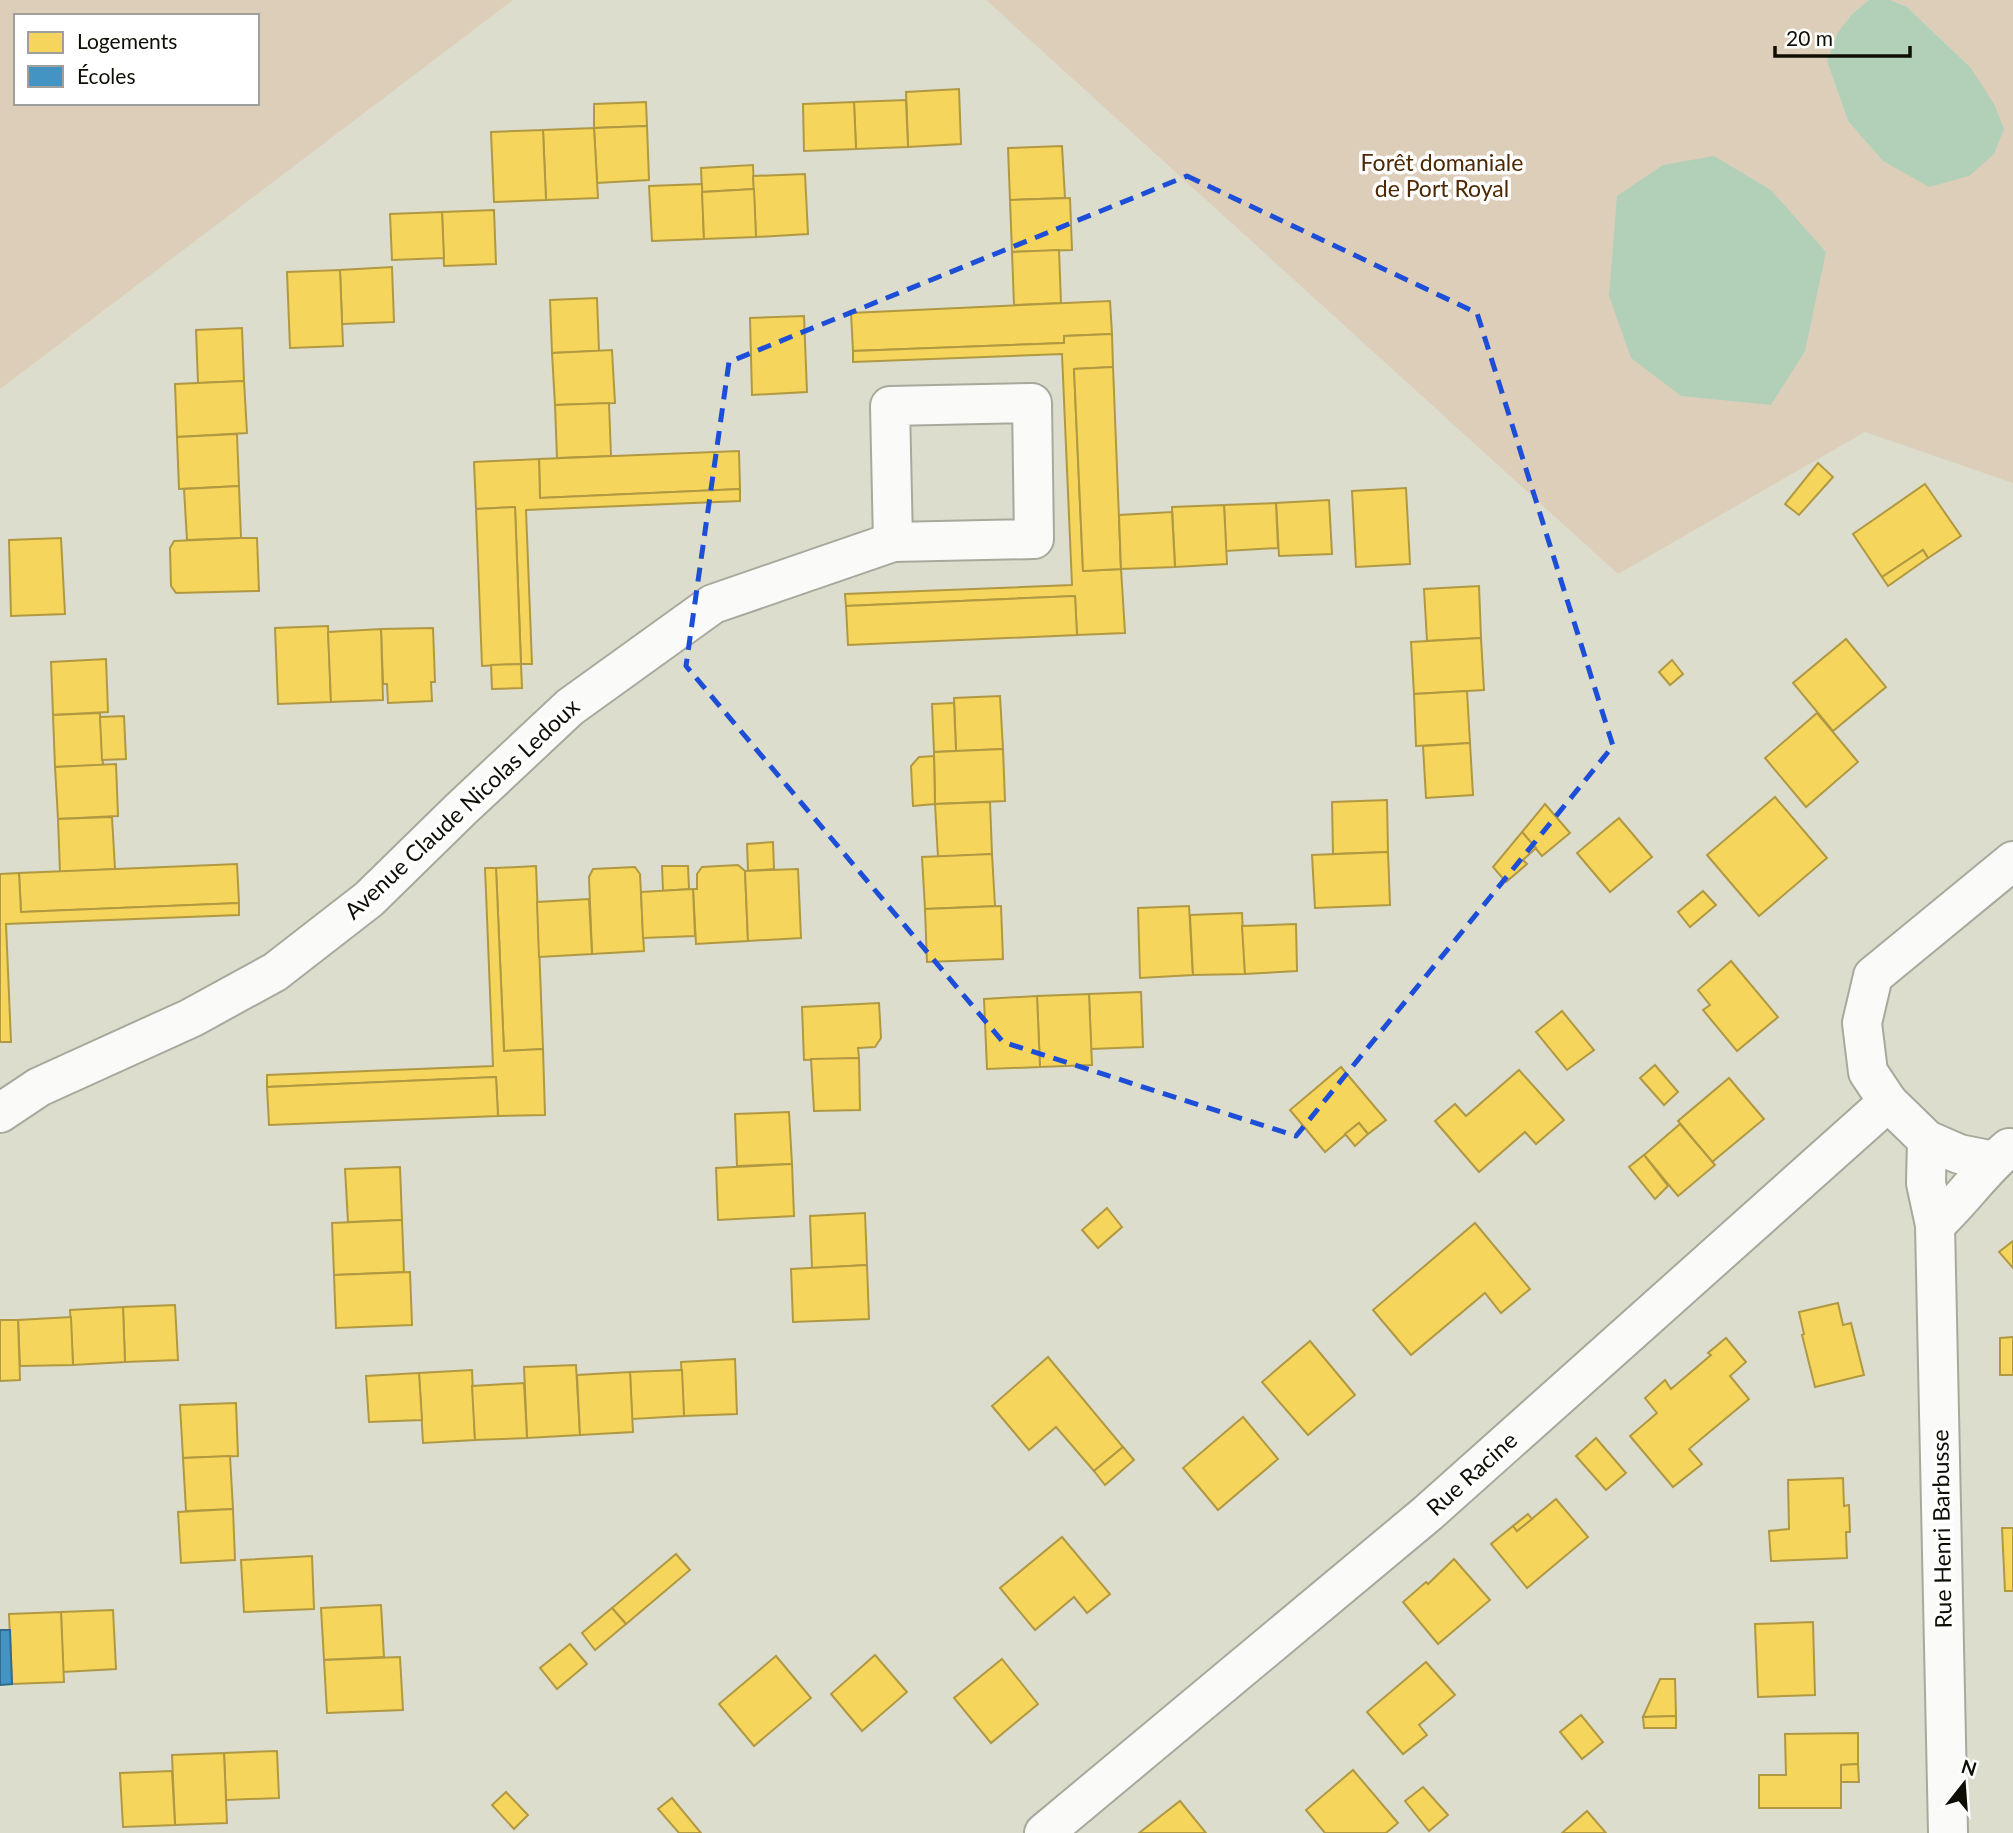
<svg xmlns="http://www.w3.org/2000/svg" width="2013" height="1833" font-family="Lato,sans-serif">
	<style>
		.green { fill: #ddceba; fill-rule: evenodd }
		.water { fill: #b2d0b7 }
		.homes { fill: #f6d55c; stroke: #b09942; stroke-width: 2 }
		.schools { fill: #4393c3; stroke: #336b8a; stroke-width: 2 }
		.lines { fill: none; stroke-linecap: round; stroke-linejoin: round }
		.street-casing { stroke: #a8a99d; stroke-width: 42 }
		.street { stroke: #fafaf8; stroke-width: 38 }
		.marked { fill: none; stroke: #1d4ed8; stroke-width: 5; stroke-dasharray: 14 9; stroke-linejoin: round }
		.labels { text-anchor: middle; stroke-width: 7; stroke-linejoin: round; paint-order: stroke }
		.park-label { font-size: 23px; fill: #4c2803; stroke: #fff }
		.street-label { font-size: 23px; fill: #0e0e05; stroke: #fff }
	</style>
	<rect width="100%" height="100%" fill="#dcddcd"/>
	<g class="green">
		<path d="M0,0H513L0,389ZM16,16H257V103H16Z"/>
		<path d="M986,0H1869L1852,14L1838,32L1827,61L1848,121L1883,161L1971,68L1907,7L1890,0H2013V483L1865,432L1618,574ZM1715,157L1771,190L1663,165Z"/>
	</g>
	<g class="water">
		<path d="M1869,0H1890L1907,7L1971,68L1994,104L2004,129L1994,154L1969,176L1929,187L1883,161L1848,121L1827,61L1838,32L1852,14Z"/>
		<path d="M1714,156L1771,190L1826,252L1805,351L1771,405L1681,396L1631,358L1609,296L1617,196L1663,165Z"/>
	</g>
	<g class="homes">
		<path d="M959,89L961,144L908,147L906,92Z"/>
		<path d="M906,100L908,147L856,149L854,102Z"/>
		<path d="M646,102L647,126L594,128V104Z"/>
		<path d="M854,102L856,149L804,151L803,104Z"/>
		<path d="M647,126L649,180L597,183L594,128Z"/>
		<path d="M594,128L598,198L546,200L543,130Z"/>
		<path d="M543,130L546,200L494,202L491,132Z"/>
		<path d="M1062,146L1065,198L1010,200L1008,148Z"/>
		<path d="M753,165L754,189L702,192L701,168Z"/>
		<path d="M805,174L808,234L756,237L753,176Z"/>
		<path d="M702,184L704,239L652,241L649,186Z"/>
		<path d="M754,189L756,237L704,239L702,192Z"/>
		<path d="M1070,198L1072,250L1012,252L1010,200Z"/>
		<path d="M494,210L496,264L444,266L442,212Z"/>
		<path d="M442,212L444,258L392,260L390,214Z"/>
		<path d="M1059,250L1061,303L1014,305L1012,252Z"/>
		<path d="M392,267L394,322L342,324L340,270Z"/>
		<path d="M340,270L343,346L290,348L287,272Z"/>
		<path d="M597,298L599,351L552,353L550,300Z"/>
		<path d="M1110,301L1112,334L1064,336V343L853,351L851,313Z"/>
		<path d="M804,316L807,392L752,395L750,318Z"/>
		<path d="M242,328L244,381L198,383L196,330Z"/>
		<path d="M1112,334L1113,367L1074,369L1083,571L1121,569L1125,633L1077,635L1075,596L846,606L845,594L1072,585L1062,354L853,362V351L1064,343V336Z"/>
		<path d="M612,350L615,403L555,405L552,353Z"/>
		<path d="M1113,367L1121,569L1083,571L1074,369Z"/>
		<path d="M244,381L247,433L177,437L175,384Z"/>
		<path d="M609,403L611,456L557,458L555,405Z"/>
		<path d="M237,434L239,486L179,489L177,437Z"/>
		<path d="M739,451L740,489L540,498L539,459Z"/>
		<path d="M539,459L540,498L740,489V501L526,510L532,664H521L515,507L476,509L474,462Z"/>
		<path d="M1818,463L1833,477L1799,515L1785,504Z"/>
		<path d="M1925,484L1961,536L1928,558L1923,550L1882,577L1853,534Z"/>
		<path d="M239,486L241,538L187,540L184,489Z"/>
		<path d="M1406,488L1410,564L1356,567L1352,491Z"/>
		<path d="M1329,500L1332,554L1279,556L1276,503Z"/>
		<path d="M1276,503L1278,548L1226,551L1224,505Z"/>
		<path d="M1224,505L1227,564L1175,567L1172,507Z"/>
		<path d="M515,507L521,664L482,666L476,509Z"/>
		<path d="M1172,512L1175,567L1121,569L1119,515Z"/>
		<path d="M61,538L65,614L11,616L9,540Z"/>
		<path d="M241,538H257L259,591L176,593L171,586L170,548L174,541Z"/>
		<path d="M1923,550L1928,558L1888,586L1882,577Z"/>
		<path d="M1479,586L1481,638L1427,641L1424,589Z"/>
		<path d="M1075,596L1077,635L848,645L846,606Z"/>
		<path d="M328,626L331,702L278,704L275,628Z"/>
		<path d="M433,628L435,682H431L432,701L388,703L387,684H383L381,629Z"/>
		<path d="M381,629L383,700L331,702L328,632Z"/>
		<path d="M1481,638L1484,690L1414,694L1411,642Z"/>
		<path d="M1846,639L1886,687L1833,731L1793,683Z"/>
		<path d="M106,659L108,712L53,715L51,662Z"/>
		<path d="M1672,660L1683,674L1670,685L1659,672Z"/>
		<path d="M521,664L522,688L492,689L491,665Z"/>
		<path d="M1467,691L1470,743L1416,746L1414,694Z"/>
		<path d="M1000,696L1003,749L956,751L954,698Z"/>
		<path d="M954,703L956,751L934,752L932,704Z"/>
		<path d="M100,713L103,765L55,767L53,715Z"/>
		<path d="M1817,713L1858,762L1806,807L1765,758Z"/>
		<path d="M124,716L126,759L102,760L100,717Z"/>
		<path d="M1470,743L1473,795L1426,798L1423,746Z"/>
		<path d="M1003,749L1005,801L935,804L934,752Z"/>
		<path d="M934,756L935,804L913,806L911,766L919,757Z"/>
		<path d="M116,764L118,816L58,819L55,767Z"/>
		<path d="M1775,797L1827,858L1759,916L1707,855Z"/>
		<path d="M1387,800L1388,852L1333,854L1332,802Z"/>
		<path d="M990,802L992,854L938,857L935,804Z"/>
		<path d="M1545,804L1570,833L1542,856L1522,832Z"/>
		<path d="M112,817L115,869L60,872L58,819Z"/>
		<path d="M1619,818L1652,857L1610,892L1577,853Z"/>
		<path d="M1522,832L1536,848L1523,860L1527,864L1506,882L1493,867Z"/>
		<path d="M773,842L774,869L748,871L747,844Z"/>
		<path d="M1388,852L1390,905L1315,908L1312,855Z"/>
		<path d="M992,854L995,906L925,909L922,857Z"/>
		<path d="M237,864L239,903L21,912L19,873Z"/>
		<path d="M738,865L745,871L748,941L696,944L693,889H697V874L702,867Z"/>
		<path d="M536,866L543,1049L504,1051L496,868Z"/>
		<path d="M662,866H688L689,889L663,891Z"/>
		<path d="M635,867L640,874L644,951L592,954L589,877L593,869Z"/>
		<path d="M485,868H496L504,1051L543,1049L545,1115L498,1116L496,1077L267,1087V1075L493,1066Z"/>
		<path d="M798,869L801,938L748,941L745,871Z"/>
		<path d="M19,873L21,912L239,903V915L6,924L11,1042H0V874Z"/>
		<path d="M693,889L695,936L643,938L641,892Z"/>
		<path d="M1703,891L1716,905L1690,927L1678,912Z"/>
		<path d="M589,899L592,954L539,957L537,902Z"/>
		<path d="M1001,906L1003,959L927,962L925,909Z"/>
		<path d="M1189,906L1193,975L1140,978L1138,908Z"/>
		<path d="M1242,913L1245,974L1193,975L1190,915Z"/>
		<path d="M1296,924L1297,971L1245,974L1242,926Z"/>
		<path d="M1731,961L1778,1017L1737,1051L1703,1010L1710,1005L1698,990Z"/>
		<path d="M1141,992L1143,1047L1091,1049L1089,994Z"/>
		<path d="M1089,994L1092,1065L1040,1067L1037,996Z"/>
		<path d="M1037,996L1040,1067L987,1069L984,999Z"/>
		<path d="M879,1003L881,1038L875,1047L858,1048L859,1058L804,1060L802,1007Z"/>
		<path d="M1562,1011L1594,1050L1567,1070L1536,1032Z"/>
		<path d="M859,1058L860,1110L814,1111L811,1059Z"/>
		<path d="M1655,1065L1678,1092L1664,1105L1640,1078Z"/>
		<path d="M1341,1067L1386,1120L1368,1134L1359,1123L1325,1152L1290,1110Z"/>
		<path d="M1519,1070L1564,1120L1536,1144L1525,1132L1479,1172L1435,1121L1455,1104L1466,1116Z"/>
		<path d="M496,1077L498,1116L269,1125L267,1087Z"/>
		<path d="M1729,1078L1764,1119L1712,1162L1678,1121Z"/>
		<path d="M789,1112L792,1164L737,1166L735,1114Z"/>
		<path d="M1359,1123L1368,1134L1355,1146L1345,1134Z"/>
		<path d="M1680,1124L1715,1165L1678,1196L1644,1155Z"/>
		<path d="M1644,1155L1668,1186L1655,1199L1629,1167Z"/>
		<path d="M792,1164L794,1216L718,1220L716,1168Z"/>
		<path d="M400,1167L402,1220L348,1222L345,1169Z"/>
		<path d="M1107,1208L1122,1227L1098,1248L1082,1230Z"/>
		<path d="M865,1213L867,1265L812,1268L810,1216Z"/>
		<path d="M402,1220L404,1272L334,1275L332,1223Z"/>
		<path d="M1475,1223L1530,1289L1501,1313L1485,1293L1411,1355L1373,1310Z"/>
		<path d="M2013,1241V1268L1999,1252Z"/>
		<path d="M867,1265L869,1319L793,1322L791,1269Z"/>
		<path d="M410,1272L412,1325L336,1328L334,1275Z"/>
		<path d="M1838,1303L1843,1325L1851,1323L1864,1375L1815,1387L1802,1335L1804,1334L1799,1312Z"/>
		<path d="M175,1305L178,1360L125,1362L123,1307Z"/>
		<path d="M123,1307L125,1362L73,1365L70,1310Z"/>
		<path d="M71,1317L73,1365L20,1366L18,1320Z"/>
		<path d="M0,1320H18L20,1380L0,1381Z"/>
		<path d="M2013,1337V1375H2000V1338Z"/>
		<path d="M1726,1338L1746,1362L1730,1376L1749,1399L1689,1449L1702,1464L1673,1487L1630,1436L1657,1413L1645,1398L1665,1380L1671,1389L1711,1355L1708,1353Z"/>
		<path d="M1310,1341L1355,1395L1308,1435L1262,1382Z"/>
		<path d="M1048,1357L1123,1447L1094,1471L1056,1427L1029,1450L992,1406Z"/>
		<path d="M735,1359L737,1414L684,1416L681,1362Z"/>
		<path d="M576,1365L580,1435L527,1438L524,1367Z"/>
		<path d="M472,1370L475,1440L423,1443L419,1373Z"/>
		<path d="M682,1370L684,1416L632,1419L630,1372Z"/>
		<path d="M630,1372L633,1432L580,1435L577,1375Z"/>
		<path d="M419,1373L422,1420L369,1422L366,1376Z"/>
		<path d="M524,1383L527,1438L475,1440L472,1386Z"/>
		<path d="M236,1403L238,1456L183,1458L180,1405Z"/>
		<path d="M1243,1417L1278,1459L1218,1510L1183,1468Z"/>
		<path d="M1596,1438L1626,1473L1606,1490L1576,1456Z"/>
		<path d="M1123,1447L1134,1460L1105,1485L1094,1471Z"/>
		<path d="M230,1456L233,1509L186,1511L183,1458Z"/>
		<path d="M1843,1478L1844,1506L1849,1505L1850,1532H1846L1847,1558L1771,1561L1769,1531L1789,1529L1788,1480Z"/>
		<path d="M1556,1499L1588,1537L1527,1588L1491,1544L1513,1526L1517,1531Z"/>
		<path d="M233,1509L235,1560L181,1563L178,1512Z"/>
		<path d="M1528,1514L1532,1519L1517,1531L1513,1526Z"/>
		<path d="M2002,1528H2013V1591H2005Z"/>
		<path d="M1062,1537L1110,1594L1087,1613L1074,1597L1035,1630L1000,1588Z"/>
		<path d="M676,1554L690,1570L626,1624L612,1608Z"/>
		<path d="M312,1556L314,1609L244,1612L241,1560Z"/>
		<path d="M1454,1559L1490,1600L1438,1644L1403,1602L1426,1582L1428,1584Z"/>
		<path d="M381,1605L384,1657L324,1660L321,1608Z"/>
		<path d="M612,1608L626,1624L595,1650L582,1633Z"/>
		<path d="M113,1610L116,1669L63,1672L61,1612Z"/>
		<path d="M61,1612L64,1682L12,1684L9,1614Z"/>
		<path d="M1813,1622L1815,1695L1758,1697L1755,1624Z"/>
		<path d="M570,1644L587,1664L557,1689L540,1668Z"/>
		<path d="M875,1655L907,1692L862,1731L831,1694Z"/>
		<path d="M776,1656L811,1698L754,1746L719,1704Z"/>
		<path d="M400,1657L403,1710L327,1713L324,1660Z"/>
		<path d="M1002,1659L1038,1704L991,1743L954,1698Z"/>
		<path d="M1426,1662L1455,1695L1419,1725L1427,1735L1403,1754L1367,1712Z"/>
		<path d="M1660,1679H1675L1676,1716L1643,1717Z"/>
		<path d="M1581,1715L1603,1742L1582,1759L1560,1732Z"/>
		<path d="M1676,1716V1728H1644L1643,1717Z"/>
		<path d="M1858,1733V1764L1841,1765V1808H1759V1775H1786L1785,1734Z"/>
		<path d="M277,1751L279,1798L226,1800L224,1753Z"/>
		<path d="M224,1753L227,1823L175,1825L172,1755Z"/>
		<path d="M1858,1764L1859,1782H1841V1765Z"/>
		<path d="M1353,1770L1398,1823L1386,1833H1325L1306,1810Z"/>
		<path d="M172,1771L175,1825L123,1827L120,1773Z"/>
		<path d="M1423,1787L1448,1815L1429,1831L1405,1801Z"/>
		<path d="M506,1792L528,1815L514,1829L492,1805Z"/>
		<path d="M672,1798L701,1833H679L658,1809Z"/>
		<path d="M1180,1801L1206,1833H1139Z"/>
		<path d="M1587,1811L1606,1833H1562Z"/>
	</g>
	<path class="schools" d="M0,1630H10L12,1684L0,1685Z"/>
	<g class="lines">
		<g class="street-casing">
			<g id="street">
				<path d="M1032,403L1034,539L893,542L890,406Z"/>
				<path d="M0,1113L39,1087L191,1018L275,972L369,899L461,809L570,707L713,604L893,542"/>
				<path d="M1927,1140L1926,1183L1935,1225L1948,1833"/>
				<path d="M1994,1161L1959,1154L1927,1140L1888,1102L1868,1072L1862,1023L1873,976L2013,861"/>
				<path d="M1935,1225C1962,1201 1981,1171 2009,1148"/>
				<path d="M1044,1833L1428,1513L1888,1102"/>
			</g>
		</g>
		<use href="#street" class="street"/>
	</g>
	<path class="marked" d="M1187,176L1477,313L1613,746L1296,1136L1003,1042L686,666L729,362Z"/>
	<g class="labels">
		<g class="park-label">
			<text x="1442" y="171">Forêt domaniale<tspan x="1442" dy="26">de Port Royal</tspan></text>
		</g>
		<g class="street-label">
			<text transform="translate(462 809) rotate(-43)" y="8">Avenue Claude Nicolas Ledoux</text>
			<text transform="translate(1472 1474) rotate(-42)" y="8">Rue Racine</text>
			<text transform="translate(1942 1529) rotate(-91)" y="8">Rue Henri Barbusse</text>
		</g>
	</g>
	<rect x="14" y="14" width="245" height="91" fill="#ffffff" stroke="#9f9f9b" stroke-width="2"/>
	<rect x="28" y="32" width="35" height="21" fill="#f6d55c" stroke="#9f9f9b" stroke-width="2"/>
	<text x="77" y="49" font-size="21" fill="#0e0e05">Logements</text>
	<rect x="28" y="66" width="35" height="21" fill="#4393c3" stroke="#9f9f9b" stroke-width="2"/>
	<text x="77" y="84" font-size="21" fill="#0e0e05">Écoles</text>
	<g transform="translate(1964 1784) rotate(17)" stroke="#ffffff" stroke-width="5" paint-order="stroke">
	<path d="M0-5L12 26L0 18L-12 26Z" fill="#0e0e05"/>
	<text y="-10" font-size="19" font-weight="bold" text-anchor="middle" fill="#0e0e05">N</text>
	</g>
	<path d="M1775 46v10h135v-10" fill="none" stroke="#0e0e05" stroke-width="3.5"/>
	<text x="1786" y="46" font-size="21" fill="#0e0e05" stroke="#ffffff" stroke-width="5" paint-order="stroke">20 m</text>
</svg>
